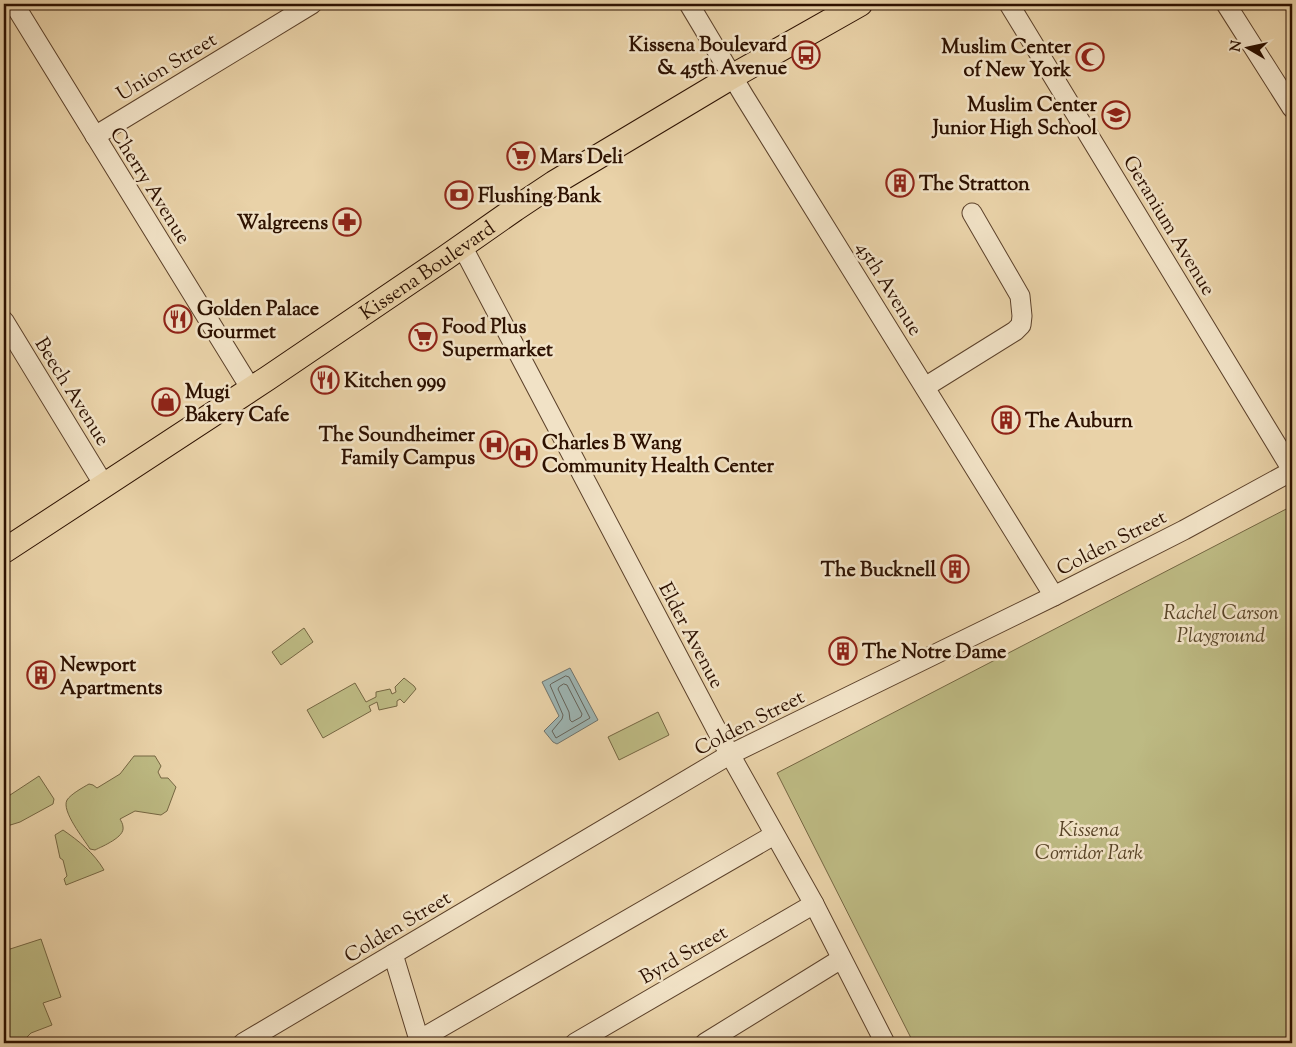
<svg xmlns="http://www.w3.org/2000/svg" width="1296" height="1047" font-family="'Sorts Mill Goudy',serif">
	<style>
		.green { fill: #bdba83; stroke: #756642 }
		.water { fill: #9db5b3; stroke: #70736b }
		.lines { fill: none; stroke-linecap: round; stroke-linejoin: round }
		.shore { stroke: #65635a; stroke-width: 1 }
		.minor-casing { stroke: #5c412a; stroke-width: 21 }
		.major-casing { stroke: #2d1100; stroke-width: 26 }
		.minor { stroke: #f1e2c6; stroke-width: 19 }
		.major { stroke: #e9d2a8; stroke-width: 24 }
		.labels { text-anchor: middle; stroke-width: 5; stroke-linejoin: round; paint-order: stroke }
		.poi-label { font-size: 20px; font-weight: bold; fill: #2d1100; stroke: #f1e2c6; text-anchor: start }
		.street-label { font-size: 20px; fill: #2d1100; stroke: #f1e2c6 }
		.park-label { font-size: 20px; font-style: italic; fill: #584427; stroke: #f1e2c6 }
	</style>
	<rect width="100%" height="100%" fill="#e9d2a8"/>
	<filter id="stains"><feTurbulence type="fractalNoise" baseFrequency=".004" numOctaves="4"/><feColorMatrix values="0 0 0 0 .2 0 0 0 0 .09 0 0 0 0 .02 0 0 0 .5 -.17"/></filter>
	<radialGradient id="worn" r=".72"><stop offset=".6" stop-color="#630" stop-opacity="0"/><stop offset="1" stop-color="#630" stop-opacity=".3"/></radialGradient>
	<g class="green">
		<path d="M1292,506V1043H918L912,1040L777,773Z"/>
		<path d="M304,628L313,642L281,665L272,652Z"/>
		<path d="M404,678L414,686L416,689L404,703L400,699L397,701V706L379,710L377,702L369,706L371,711L323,738L307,710L355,683L366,702L376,697V692L390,689L392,694L396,692L395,687Z"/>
		<path d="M658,712L669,735L619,760L608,737Z"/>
		<path d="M134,756H155L161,766L158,772L161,778H168L176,787L167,811L161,815L135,811L120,819C121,821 123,824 123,827C125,837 103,846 95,850L90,849C84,839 61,811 67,800C71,794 82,788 89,784L93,785L97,788L120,774Z"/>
		<path d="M39,776L54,799L53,804L20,822L4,827V799Z"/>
		<path d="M63,830C79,841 94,853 104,870L66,885L64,879L67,876L63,860L60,858L55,835Z"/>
		<path d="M41,939L61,997L43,1003L52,1025L31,1033L21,1043H5L4,1039V951Z"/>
	</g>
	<path class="water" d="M570,668L598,720L557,744L553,742L544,731L559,716L542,682Z"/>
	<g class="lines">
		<g class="shore">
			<path d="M566,676L569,677L590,718L556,738L552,731L562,719L563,715L550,685L551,684Z"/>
			<path d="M564,684L567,685L582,714L581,717L572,722L570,720L569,712L558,689L559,687Z"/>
		</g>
		<g class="minor-casing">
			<g id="minor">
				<path d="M14,4L251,389"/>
				<path d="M689,4L744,96L1054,596"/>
				<path d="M1009,4L1292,470"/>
				<path d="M1226,4L1292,108"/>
				<path d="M95,136L312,4"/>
				<path d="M462,246L723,742L814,904L885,1043"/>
				<path d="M4,321L104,485"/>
				<path d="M925,387L1015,331L1021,325L1022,316L1020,296L972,213"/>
				<path d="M393,954L420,1043"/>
				<path d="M419,1040L774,835"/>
				<path d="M243,1043L729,755L1054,596L1184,530L1292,471"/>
				<path d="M575,1043L814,904"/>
				<path d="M705,1043L841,959"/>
			</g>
		</g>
		<g class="major-casing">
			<g id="major">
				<path id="s1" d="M4,551L268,378L445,258L515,209L554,183L733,76L860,4"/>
			</g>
		</g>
		<use href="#minor" class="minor"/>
		<use href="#major" class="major"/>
	</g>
	<defs>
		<g id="bus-ring" transform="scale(1.4375)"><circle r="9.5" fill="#f1e2c6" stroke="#8f2418" stroke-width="1.5"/><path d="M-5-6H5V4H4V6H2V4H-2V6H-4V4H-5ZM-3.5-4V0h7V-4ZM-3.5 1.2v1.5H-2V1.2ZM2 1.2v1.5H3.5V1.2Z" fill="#8f2418"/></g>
		<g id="mosque-ring" transform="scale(1.4375)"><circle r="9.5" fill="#f1e2c6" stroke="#8f2418" stroke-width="1.5"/><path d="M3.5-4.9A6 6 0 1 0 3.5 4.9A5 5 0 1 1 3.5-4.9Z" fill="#8f2418"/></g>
		<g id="school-ring" transform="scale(1.4375)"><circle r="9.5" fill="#f1e2c6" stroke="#8f2418" stroke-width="1.5"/><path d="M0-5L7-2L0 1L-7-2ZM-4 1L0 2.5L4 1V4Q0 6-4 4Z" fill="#8f2418"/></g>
		<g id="supermarket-ring" transform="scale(1.4375)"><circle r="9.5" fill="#f1e2c6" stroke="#8f2418" stroke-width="1.5"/><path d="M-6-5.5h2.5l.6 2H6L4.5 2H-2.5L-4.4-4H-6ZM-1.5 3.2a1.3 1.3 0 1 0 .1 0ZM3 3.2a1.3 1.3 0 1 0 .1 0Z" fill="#8f2418"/></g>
		<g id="building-ring" transform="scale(1.4375)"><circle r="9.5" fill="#f1e2c6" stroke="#8f2418" stroke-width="1.5"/><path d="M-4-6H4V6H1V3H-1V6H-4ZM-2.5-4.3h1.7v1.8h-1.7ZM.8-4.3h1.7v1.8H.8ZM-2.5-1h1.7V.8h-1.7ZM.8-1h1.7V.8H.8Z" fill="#8f2418"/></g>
		<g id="bank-ring" transform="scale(1.4375)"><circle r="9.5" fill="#f1e2c6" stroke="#8f2418" stroke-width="1.5"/><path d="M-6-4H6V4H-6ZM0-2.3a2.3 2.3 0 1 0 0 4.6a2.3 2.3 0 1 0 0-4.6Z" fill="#8f2418"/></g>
		<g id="pharmacy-ring" transform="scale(1.4375)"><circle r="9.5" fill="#f1e2c6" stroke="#8f2418" stroke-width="1.5"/><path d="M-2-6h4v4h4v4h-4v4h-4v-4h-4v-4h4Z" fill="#8f2418"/></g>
		<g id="restaurant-ring" transform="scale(1.4375)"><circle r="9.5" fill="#f1e2c6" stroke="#8f2418" stroke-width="1.5"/><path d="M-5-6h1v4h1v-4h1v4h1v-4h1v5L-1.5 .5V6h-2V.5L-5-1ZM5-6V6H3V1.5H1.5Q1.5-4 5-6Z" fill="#8f2418"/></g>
		<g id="shop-ring" transform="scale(1.4375)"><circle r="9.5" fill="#f1e2c6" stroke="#8f2418" stroke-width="1.5"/><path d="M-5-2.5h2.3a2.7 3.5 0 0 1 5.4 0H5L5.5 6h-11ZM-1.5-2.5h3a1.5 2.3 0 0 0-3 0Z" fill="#8f2418"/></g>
		<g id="hospital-ring" transform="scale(1.4375)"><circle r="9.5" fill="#f1e2c6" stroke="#8f2418" stroke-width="1.5"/><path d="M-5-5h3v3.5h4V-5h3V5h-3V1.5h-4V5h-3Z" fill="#8f2418"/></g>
	</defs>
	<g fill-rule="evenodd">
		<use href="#bus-ring" x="806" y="55"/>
		<use href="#mosque-ring" x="1090" y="57"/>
		<use href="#school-ring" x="1116" y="115"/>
		<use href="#supermarket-ring" x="521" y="156"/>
		<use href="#building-ring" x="900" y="183"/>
		<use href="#bank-ring" x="459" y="195"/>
		<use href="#pharmacy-ring" x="347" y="222"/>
		<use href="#restaurant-ring" x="178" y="319"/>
		<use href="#supermarket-ring" x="423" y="337"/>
		<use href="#restaurant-ring" x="325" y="380"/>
		<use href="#shop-ring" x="166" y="402"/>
		<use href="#building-ring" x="1006" y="420"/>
		<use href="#hospital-ring" x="494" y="445"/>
		<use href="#hospital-ring" x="523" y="453"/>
		<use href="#building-ring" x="955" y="569"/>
		<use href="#building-ring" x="843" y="651"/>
		<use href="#building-ring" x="41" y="675"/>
	</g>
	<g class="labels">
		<g class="poi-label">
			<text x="787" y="51" text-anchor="end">Kissena Boulevard<tspan x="787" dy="23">&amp; 45th Avenue</tspan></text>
			<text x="1071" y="53" text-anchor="end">Muslim Center<tspan x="1071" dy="23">of New York</tspan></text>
			<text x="1097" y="111" text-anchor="end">Muslim Center<tspan x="1097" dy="23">Junior High School</tspan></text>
			<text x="540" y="163">Mars Deli</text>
			<text x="919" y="190">The Stratton</text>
			<text x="478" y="202">Flushing Bank</text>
			<text x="328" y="229" text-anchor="end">Walgreens</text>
			<text x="197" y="315">Golden Palace<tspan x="197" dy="23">Gourmet</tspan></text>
			<text x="442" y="333">Food Plus<tspan x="442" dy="23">Supermarket</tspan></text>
			<text x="344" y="387">Kitchen 999</text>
			<text x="185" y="398">Mugi<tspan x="185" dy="23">Bakery Cafe</tspan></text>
			<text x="1025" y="427">The Auburn</text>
			<text x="475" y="441" text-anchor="end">The Soundheimer<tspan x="475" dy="23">Family Campus</tspan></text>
			<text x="542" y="449">Charles B Wang<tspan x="542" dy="23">Community Health Center</tspan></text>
			<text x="936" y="576" text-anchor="end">The Bucknell</text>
			<text x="862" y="658">The Notre Dame</text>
			<text x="60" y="671">Newport<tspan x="60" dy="23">Apartments</tspan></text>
		</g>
		<g class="street-label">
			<text transform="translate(166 66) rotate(-31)" y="7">Union Street</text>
			<text transform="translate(151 185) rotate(58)" y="7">Cherry Avenue</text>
			<text transform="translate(1170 225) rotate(59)" y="7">Geranium Avenue</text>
			<text dy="7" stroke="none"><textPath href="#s1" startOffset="508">Kissena Boulevard</textPath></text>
			<text transform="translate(890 288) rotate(58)" y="7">45th Avenue</text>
			<text transform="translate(73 391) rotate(58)" y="7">Beech Avenue</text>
			<text transform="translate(1111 542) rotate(-27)" y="7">Colden Street</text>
			<text transform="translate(692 635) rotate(62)" y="7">Elder Avenue</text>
			<text transform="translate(749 722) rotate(-27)" y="7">Colden Street</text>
			<text transform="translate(397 926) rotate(-31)" y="7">Colden Street</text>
			<text transform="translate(683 954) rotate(-30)" y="7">Byrd Street</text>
		</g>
		<g class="park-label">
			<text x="1221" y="619">Rachel Carson<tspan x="1221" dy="23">Playground</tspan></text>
			<text x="1089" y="836">Kissena<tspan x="1089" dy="23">Corridor Park</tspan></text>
		</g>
	</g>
	<rect width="1296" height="1047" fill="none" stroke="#e9d2a8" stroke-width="20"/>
	<rect x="5" y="5" width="1286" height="1037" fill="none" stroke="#2d1100" stroke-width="2.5"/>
	<rect x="10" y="10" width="1276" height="1027" fill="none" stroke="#2d1100"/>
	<g transform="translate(1248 48) rotate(279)" stroke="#f1e2c6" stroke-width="4" paint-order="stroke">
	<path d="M0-4L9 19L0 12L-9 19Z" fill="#2d1100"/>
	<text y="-8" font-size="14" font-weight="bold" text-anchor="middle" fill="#2d1100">N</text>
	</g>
	<rect width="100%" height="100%" filter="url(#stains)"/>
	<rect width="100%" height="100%" fill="url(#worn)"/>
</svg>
